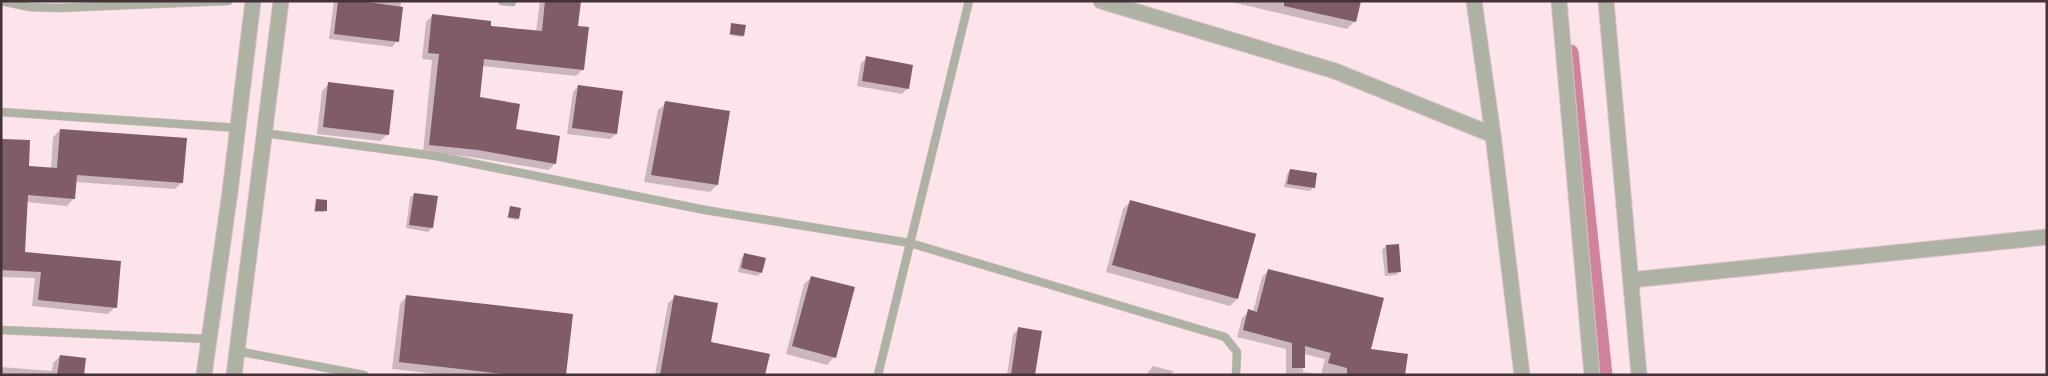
<svg xmlns="http://www.w3.org/2000/svg" width="2048" height="376" font-family="Barlow,sans-serif">
	<style>
		.shadow { fill: #0003; fill-rule: evenodd }
		.lines { fill: none; stroke-linecap: round; stroke-linejoin: round }
		.canal { stroke: #d1839c; stroke-width: 15 }
		.building { fill: #7f5c66 }
		.lane-casing { stroke: #d8c1c7; stroke-width: 9 }
		.street-casing { stroke: #d8c1c7; stroke-width: 17 }
		.lane { stroke: #adb2a4; stroke-width: 8 }
		.street { stroke: #adb2a4; stroke-width: 15 }
	</style>
	<rect width="100%" height="100%" fill="#fde4eb"/>
	<g class="shadow">
		<path d="M334,1H401L397,41L392,47L329,39Z"/>
		<path d="M540,1H580L577,27L582,70L576,76L482,66L478,98L555,163L549,170L471,157L423,152L432,60L422,59L426,22L433,15L489,27L536,32Z"/>
		<path d="M1227,1H1359L1354,22L1347,29Z"/>
		<path d="M732,24L743,36L742,37L729,35Z"/>
		<path d="M867,58L908,88L902,94L857,86L861,63Z"/>
		<path d="M329,84L388,134L380,141L317,134L322,91Z"/>
		<path d="M578,86L616,134L610,139L567,134L573,92Z"/>
		<path d="M666,103L717,185L710,192L644,182L658,110Z"/>
		<path d="M60,130L182,182L175,189L75,182L74,198L67,206L26,202L24,253L115,307L108,314L32,306L35,278L1,277V140L28,167L51,169L53,137Z"/>
		<path d="M1290,170L1313,188L1310,191L1284,187L1287,174Z"/>
		<path d="M414,194L432,228L428,232L406,228L410,198Z"/>
		<path d="M316,201L326,210L324,212H314Z"/>
		<path d="M1130,202L1237,299L1230,306L1106,272L1123,209Z"/>
		<path d="M511,207L520,209L516,220L507,218Z"/>
		<path d="M1386,246L1400,271L1396,275L1385,276L1382,250Z"/>
		<path d="M745,255L761,272L758,276L738,272L741,258Z"/>
		<path d="M1269,270L1369,350L1403,375H1286V349L1237,337L1242,318L1249,311L1253,312L1262,277ZM1304,354L1325,359L1321,374L1303,372Z"/>
		<path d="M812,277L834,357L827,365L786,354L804,284Z"/>
		<path d="M407,296L565,375H446L392,369L400,304Z"/>
		<path d="M675,297L709,343L764,375H655L668,303Z"/>
		<path d="M1019,329L1033,375H1007L1013,334Z"/>
		<path d="M60,356L83,373L94,375H1V367L52,371L53,363Z"/>
		<path d="M1153,366L1173,371L1172,375H1146Z"/>
	</g>
	<g class="lines">
		<path class="canal" d="M1571,52L1605,375"/>
	</g>
	<g class="building">
		<path d="M338,1H360L403,7L399,42L334,34Z"/>
		<path d="M545,1H581L578,26L589,27L584,70L484,59L480,97L520,104L516,129L560,136L556,164L478,150L429,145L439,54L428,53L432,14L491,21V26L542,31Z"/>
		<path d="M1284,1H1361L1356,22L1284,6Z"/>
		<path d="M731,23L746,25L744,36L730,34Z"/>
		<path d="M866,56L913,65L909,89L862,81Z"/>
		<path d="M328,82L394,90L389,135L323,127Z"/>
		<path d="M578,85L623,91L617,134L572,128Z"/>
		<path d="M665,101L730,111L718,185L651,175Z"/>
		<path d="M60,129L187,138L183,183L77,175L75,199L28,195L25,252L121,261L117,308L38,300L41,272L1,270V139L30,140L29,166L57,168Z"/>
		<path d="M1290,169L1317,173L1315,188L1287,184Z"/>
		<path d="M414,193L438,196L433,228L409,225Z"/>
		<path d="M316,199L327,200V211H315Z"/>
		<path d="M1130,200L1256,234L1238,299L1112,265Z"/>
		<path d="M510,206L521,208L519,219L508,217Z"/>
		<path d="M1399,244L1401,272L1388,273L1386,245Z"/>
		<path d="M744,253L766,258L762,273L741,268Z"/>
		<path d="M1268,269L1384,298L1371,349L1408,354L1405,375H1347V368L1328,363L1331,353L1305,346V368H1292V343L1243,330L1248,309L1257,312Z"/>
		<path d="M811,276L855,287L836,358L792,346Z"/>
		<path d="M406,295L573,314L566,375H512L399,362Z"/>
		<path d="M674,295L718,303L711,342L770,354L765,375H660Z"/>
		<path d="M1018,327L1042,331L1035,375H1011Z"/>
		<path d="M60,355L86,358L84,375H57Z"/>
	</g>
	<g class="lines">
		<g class="lane-casing">
			<g id="lane">
				<path d="M1,1L30,7L58,8L228,1"/>
				<path d="M502,1L512,2"/>
				<path d="M1,112L239,128"/>
				<path d="M264,133L436,156L705,210L910,243L1225,337L1237,352L1236,375"/>
				<path d="M1,330L208,339"/>
				<path d="M237,351L364,375"/>
				<path d="M878,375L969,1"/>
			</g>
		</g>
		<g class="street-casing">
			<g id="street">
				<path d="M1101,1L1335,71L1493,135"/>
				<path d="M1474,1L1493,135L1522,375"/>
				<path d="M1559,1L1592,375"/>
				<path d="M1606,1L1639,375"/>
				<path d="M1631,280L2047,237"/>
				<path d="M204,375L230,192L253,1"/>
				<path d="M234,375L281,1"/>
			</g>
		</g>
		<use href="#lane" class="lane"/>
		<use href="#street" class="street"/>
	</g>
	<rect width="2048" height="376" fill="none" stroke="#433338" stroke-width="5"/>
</svg>
